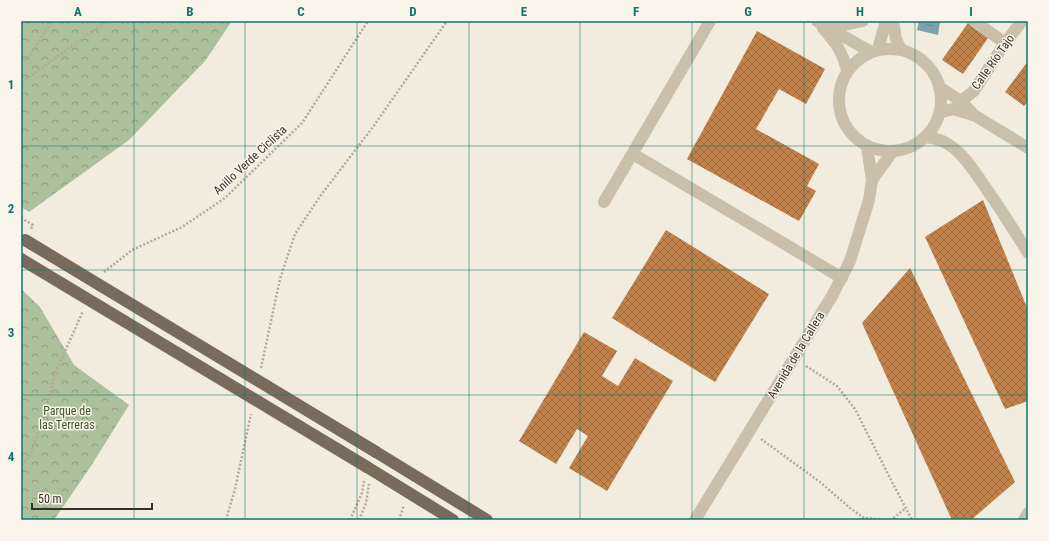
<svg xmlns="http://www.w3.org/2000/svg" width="1049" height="541" font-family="'Roboto Condensed',sans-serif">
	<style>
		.park { fill: url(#park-crowns) }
		.water { fill: url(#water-ripples) }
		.building { fill: url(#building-cross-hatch) }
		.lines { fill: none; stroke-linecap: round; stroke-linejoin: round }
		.path { stroke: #b5a994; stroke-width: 2.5; stroke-dasharray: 2 2; stroke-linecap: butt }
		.minor { stroke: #c9bfaa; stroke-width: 12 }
		.major { stroke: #786b5b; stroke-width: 12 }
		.major-bridge { stroke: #786b5b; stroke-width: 12 }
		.grid { fill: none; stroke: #0f766e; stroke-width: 1; stroke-opacity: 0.55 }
		.labels { text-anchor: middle; stroke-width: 3; stroke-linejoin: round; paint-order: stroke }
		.street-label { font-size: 12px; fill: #373029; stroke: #f9f5ea }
		.park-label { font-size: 12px; fill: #3e542e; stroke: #f9f5ea }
		.neatline { fill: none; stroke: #0f766e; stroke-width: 1.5 }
		.grid-label { font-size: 13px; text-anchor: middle; font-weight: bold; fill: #0f766e }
	</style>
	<defs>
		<pattern id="park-crowns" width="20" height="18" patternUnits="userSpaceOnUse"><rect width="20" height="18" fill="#adc09e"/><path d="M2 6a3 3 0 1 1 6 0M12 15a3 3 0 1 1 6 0" fill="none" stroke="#8e9c81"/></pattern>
		<pattern id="water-ripples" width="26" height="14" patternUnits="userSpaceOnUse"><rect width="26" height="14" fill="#7ea1ad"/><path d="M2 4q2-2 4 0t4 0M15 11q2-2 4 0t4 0" fill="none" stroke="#68848d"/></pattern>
		<pattern id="building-cross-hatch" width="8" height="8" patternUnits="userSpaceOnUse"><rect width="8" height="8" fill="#c1824c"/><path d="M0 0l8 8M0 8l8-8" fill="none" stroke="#9e6b3f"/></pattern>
	</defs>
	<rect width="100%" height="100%" fill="#f1ecde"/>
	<g class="park">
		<path d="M21,21H232L205,61L129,140L29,212L21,207Z"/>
		<path d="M21,289L40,307L74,365L129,405L91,466L54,520H21Z"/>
	</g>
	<path class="water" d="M919,21L940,22L938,35L917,30Z"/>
	<g class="building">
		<path d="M968,23L988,38L963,74L942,60Z"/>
		<path d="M757,31L825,69L806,104L779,89L756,129L819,164L807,186L816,191L799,221L687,159Z"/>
		<path d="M1028,61V101L1024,106L1005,92Z"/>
		<path d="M983,200L1028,310V401L1005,409L925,237Z"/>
		<path d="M666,230L769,294L715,382L612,318Z"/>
		<path d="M910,268L1015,482L971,520H952L862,323Z"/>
		<path d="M584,332L617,351L602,376L618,386L635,358L673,381L607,491L569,468L588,436L577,429L556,464L519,441Z"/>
	</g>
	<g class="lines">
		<g class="path">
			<path d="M21,62L29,57L51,22L53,21"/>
			<path d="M21,81L22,82L21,100"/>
			<path d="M22,82L107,21"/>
			<path d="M21,218L33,225L31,229"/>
			<path d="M104,272L132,250L182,227L225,198L302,123L368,21"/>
			<path d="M806,366L837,386L855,409L892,482L912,520"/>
			<path d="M261,368L280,279L295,234L321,195L373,127L447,21"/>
			<path d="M21,411V412"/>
			<path d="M761,439L820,482L850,508L864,518L891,520L906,508"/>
			<path d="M21,465L29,458L45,414L54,376L83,311"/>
			<path d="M226,520L235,489L251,414"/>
			<path d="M350,520L362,493L364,481"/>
			<path d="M359,520L366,503L369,484"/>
			<path d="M399,520L404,505"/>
		</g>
		<g class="minor">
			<path d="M817,21L871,52"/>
			<path d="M893,21L896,39L901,50"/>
			<path d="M974,21L1005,43"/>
			<path d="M823,28C836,43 842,51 847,70"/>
			<path d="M830,28L863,21"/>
			<circle cx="890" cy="100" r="51"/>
			<path d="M878,49L886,21"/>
			<path d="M939,87L961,101L974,115L1028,148"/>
			<path d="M961,101L974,91L1005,43L1022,21"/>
			<path d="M942,112L953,109L973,115"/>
			<path d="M926,137C933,138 940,139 946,143C961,151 972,168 981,181C998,205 1013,228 1028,253"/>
			<path d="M633,154L842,278"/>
			<path d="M872,180L893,151"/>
			<path d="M604,202L710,21"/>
			<path d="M695,520L832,296L850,261L869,200L872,180L867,147"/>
			<path d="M1024,520L1028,513"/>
		</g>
		<g class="major">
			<path d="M376,452L487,520"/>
			<path d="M367,467L453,520"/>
		</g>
		<g class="major-bridge">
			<path d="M25,240L376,452"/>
			<path d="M21,259L367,467"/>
		</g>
	</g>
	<path class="grid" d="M134,21V520M245,21V520M357,21V520M469,21V520M580,21V520M692,21V520M804,21V520M915,21V520M21,146H1028M21,270H1028M21,395H1028"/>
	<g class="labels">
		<g class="street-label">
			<text transform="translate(993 62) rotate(-55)" y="4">Calle Río Tajo</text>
			<text transform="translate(250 160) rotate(-43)" y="4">Anillo Verde Ciclista</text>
			<text transform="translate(796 355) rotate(-59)" y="4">Avenida de la Callera</text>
		</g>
		<g class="park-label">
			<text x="67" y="415">Parque de<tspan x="67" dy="14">las Terreras</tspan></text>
		</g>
	</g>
	<rect width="1049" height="541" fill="none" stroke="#f9f5ea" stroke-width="44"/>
	<path d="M32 503v6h120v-6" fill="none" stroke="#373029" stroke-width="2"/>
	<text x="38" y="503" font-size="12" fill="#373029" stroke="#f9f5ea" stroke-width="3" paint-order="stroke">50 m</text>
	<rect x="22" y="22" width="1005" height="497" class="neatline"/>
	<g class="grid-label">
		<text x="78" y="16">A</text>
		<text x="190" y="16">B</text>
		<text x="301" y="16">C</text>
		<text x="413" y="16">D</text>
		<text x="524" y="16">E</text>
		<text x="636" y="16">F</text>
		<text x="748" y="16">G</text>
		<text x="860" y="16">H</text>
		<text x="971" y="16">I</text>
		<text x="11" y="89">1</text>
		<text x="11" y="213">2</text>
		<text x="11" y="337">3</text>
		<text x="11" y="461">4</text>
	</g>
</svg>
